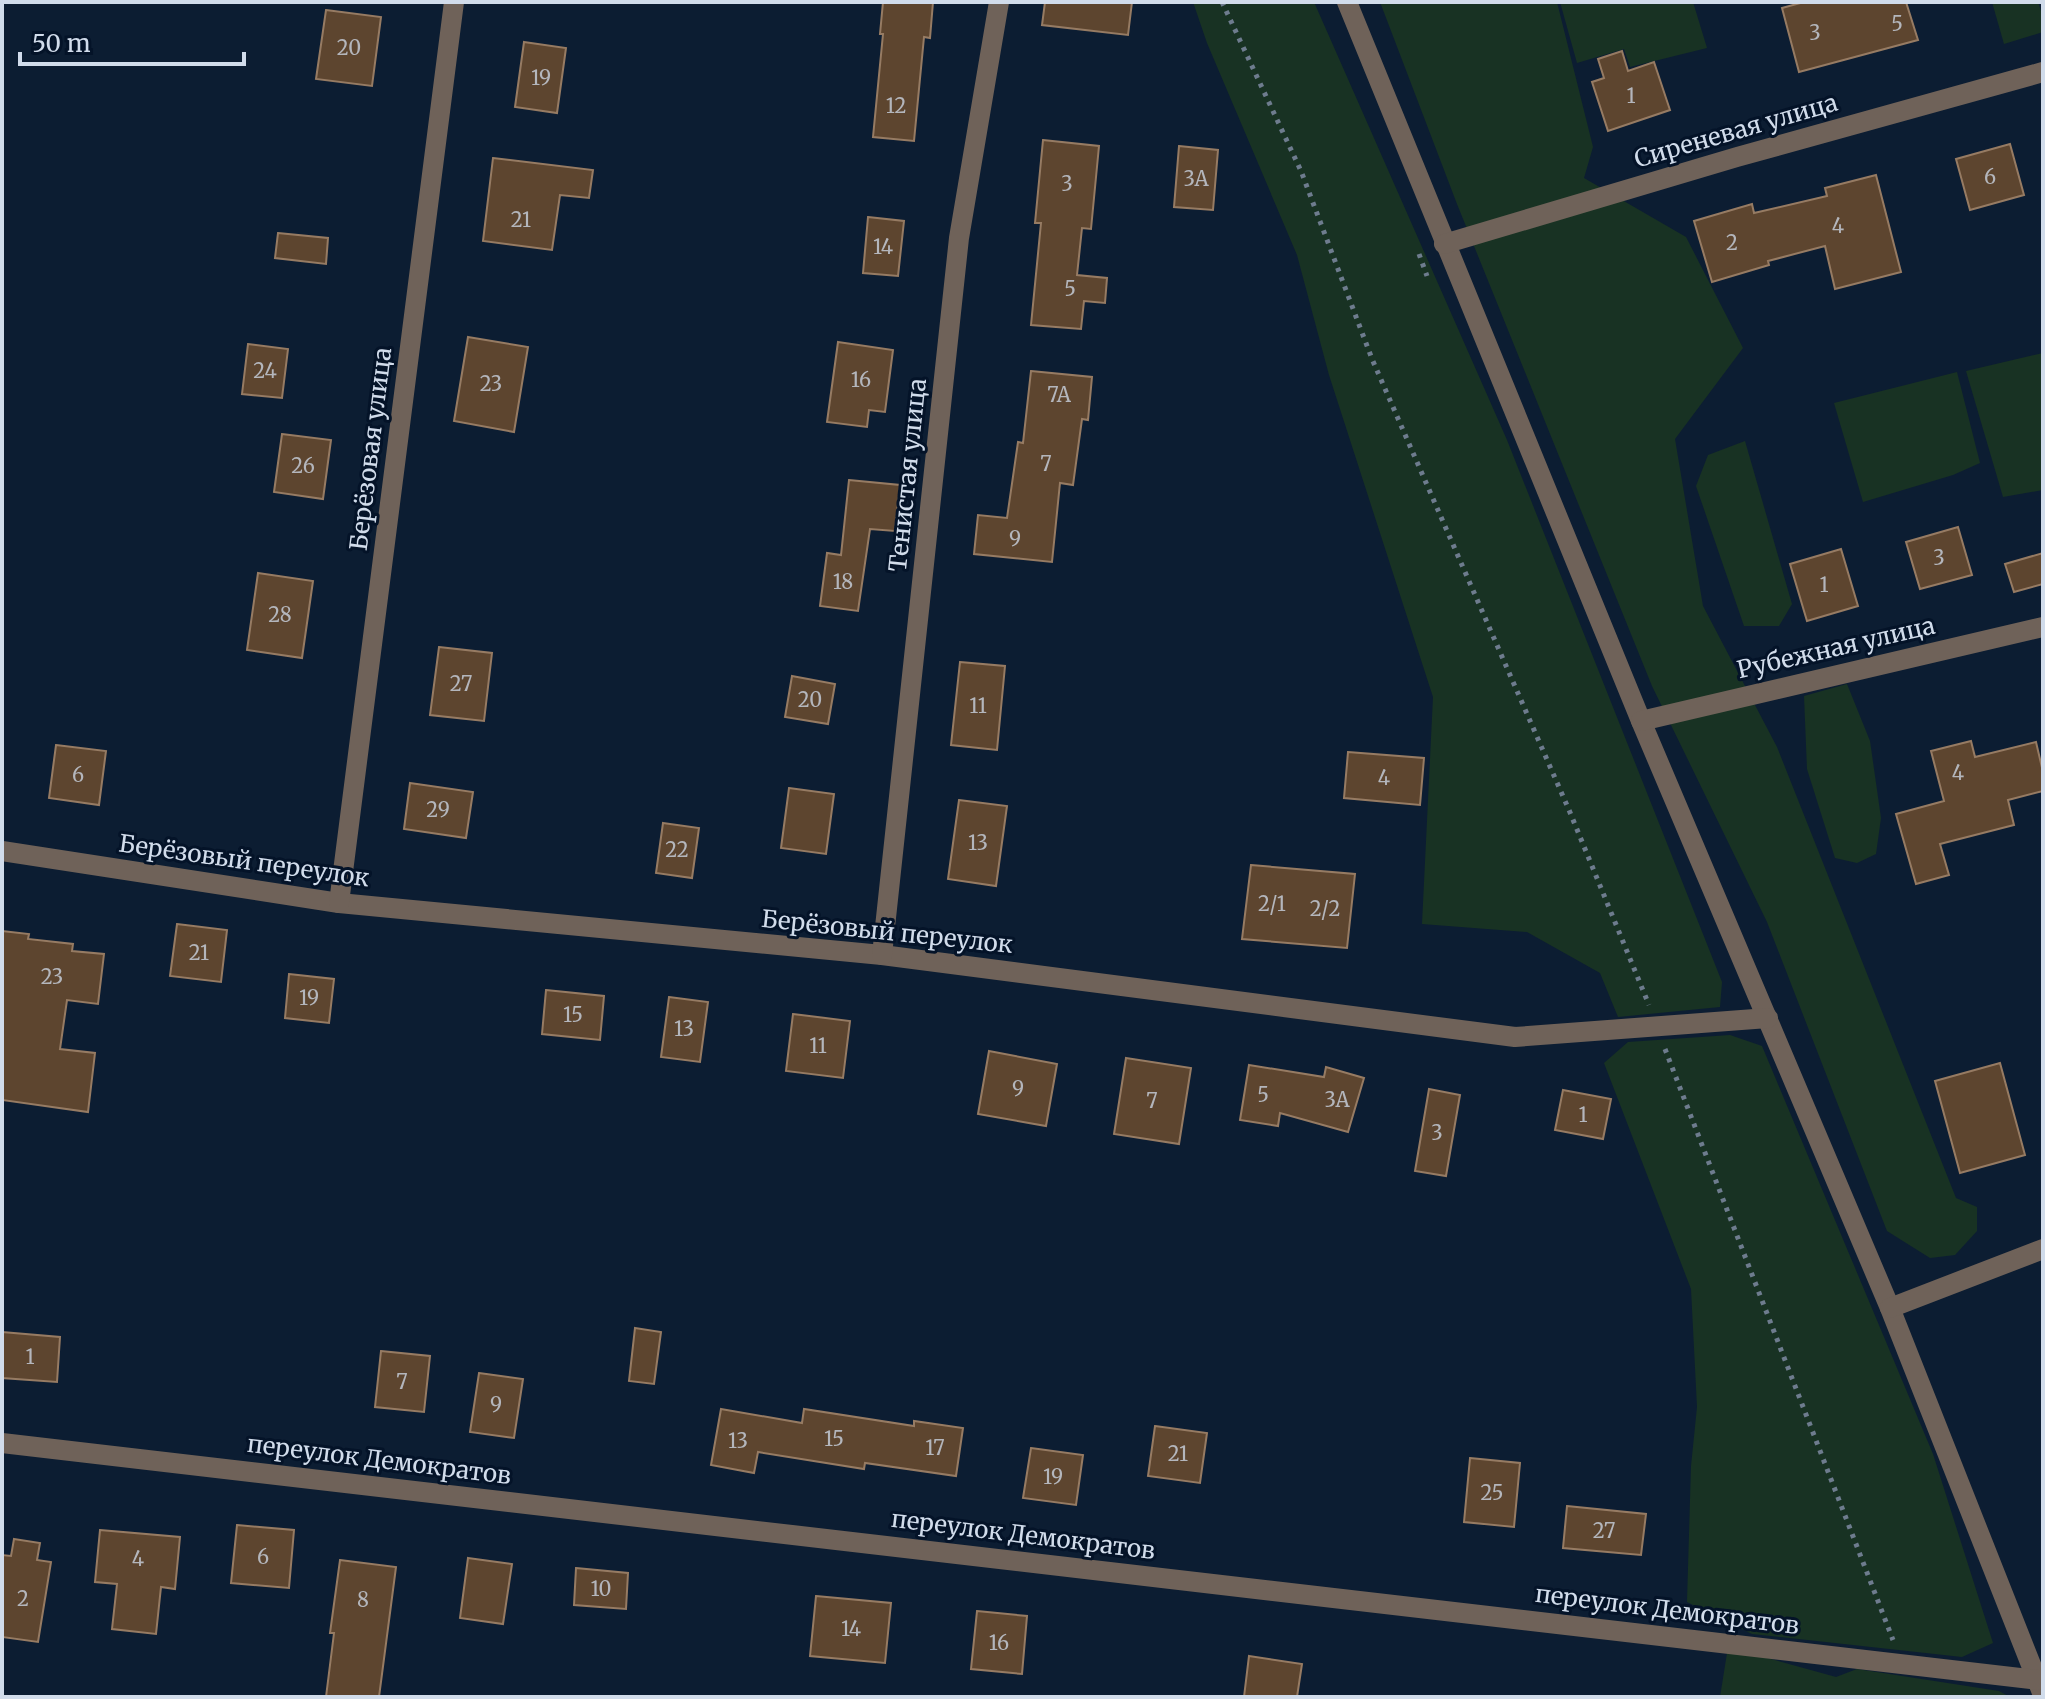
<svg xmlns="http://www.w3.org/2000/svg" width="2045" height="1699" font-family="Merriweather,serif">
	<style>
		.green { fill: #183223 }
		.building { fill: #5d452f; stroke: #967b63; stroke-width: 2 }
		.lines { fill: none; stroke-linecap: round; stroke-linejoin: round }
		.path { stroke: #6e7c8e; stroke-width: 5; stroke-dasharray: 4 6; stroke-linecap: butt }
		.minor { stroke: #6f6259; stroke-width: 20 }
		.labels { text-anchor: middle; stroke-width: 6; stroke-linejoin: round; paint-order: stroke }
		.number-label { font-size: 20px; fill: #b4b6bc }
		.street-label { font-size: 24px; fill: #d1dceb; stroke: #041328 }
	</style>
	<rect width="100%" height="100%" fill="#0c1d32"/>
	<g class="green">
		<path d="M1193,2H1314L1507,440L1722,982L1720,1007L1618,1017L1600,973L1527,932L1422,924L1433,697L1329,375L1297,255L1207,43Z"/>
		<path d="M1380,2H1557L1593,147L1584,178L1686,237L1743,348L1675,439L1703,606L1777,747L1956,1198L1977,1207V1231L1955,1255L1930,1258L1887,1231L1767,922L1652,686L1457,204Z"/>
		<path d="M1560,2H1693L1707,48L1630,67L1624,49L1577,63Z"/>
		<path d="M1992,2H2038L2043,17V32L2004,44Z"/>
		<path d="M2043,353V490L2003,497L1966,371Z"/>
		<path d="M1957,372L1980,463L1953,475L1863,502L1834,403Z"/>
		<path d="M1745,441L1792,604L1779,626H1744L1696,486L1708,455Z"/>
		<path d="M1847,684L1870,741L1881,818L1876,854L1857,863L1835,858L1807,769L1804,696Z"/>
		<path d="M1730,1035L1762,1046L1933,1454L1993,1643L1962,1657L1752,1634L1687,1602L1691,1466L1697,1407L1691,1289L1604,1063L1628,1042Z"/>
		<path d="M1728,1647L1836,1677L1857,1669L1999,1691L2010,1697H1720Z"/>
	</g>
	<g class="building">
		<path d="M883,2H933L930,38L924,37L914,141L873,137L883,34H880Z"/>
		<path d="M1045,2H1132L1128,35L1042,25Z"/>
		<path d="M1804,2H1906L1918,40L1799,72L1782,8Z"/>
		<path d="M326,10L381,17L372,86L316,79Z"/>
		<path d="M524,42L566,48L557,113L515,107Z"/>
		<path d="M1622,51L1628,71L1654,62L1670,110L1608,131L1592,82L1604,78L1598,59Z"/>
		<path d="M1043,140L1099,146L1091,229L1082,228L1077,275L1107,278L1105,303L1084,301L1081,329L1031,325L1041,223H1035Z"/>
		<path d="M2010,144L2024,195L1970,210L1956,159Z"/>
		<path d="M1179,146L1218,150L1213,210L1174,207Z"/>
		<path d="M493,158L593,170L589,198L560,195L552,250L483,241Z"/>
		<path d="M1876,175L1901,272L1835,289L1825,246L1768,261L1769,265L1712,282L1694,221L1752,204L1754,213L1827,196L1825,188Z"/>
		<path d="M868,217L904,221L898,276L863,273Z"/>
		<path d="M278,233L328,238L326,264L275,258Z"/>
		<path d="M468,337L528,347L514,432L454,421Z"/>
		<path d="M838,342L893,350L885,412L869,410L867,427L827,422Z"/>
		<path d="M248,344L288,349L282,398L242,394Z"/>
		<path d="M1031,371L1092,377L1088,420L1082,419L1073,485L1060,483L1052,562L974,554L978,515L1007,518L1018,442L1023,443Z"/>
		<path d="M282,434L331,440L323,499L274,492Z"/>
		<path d="M849,480L900,485L895,531L870,529L858,611L820,606L827,553L841,555Z"/>
		<path d="M1958,527L1972,575L1920,589L1906,542Z"/>
		<path d="M1841,549L1858,606L1807,621L1790,564Z"/>
		<path d="M2043,553V584L2014,592L2005,564Z"/>
		<path d="M258,573L313,581L302,658L247,650Z"/>
		<path d="M439,647L492,653L484,721L430,715Z"/>
		<path d="M960,662L1005,666L997,750L951,745Z"/>
		<path d="M792,676L835,684L828,724L785,717Z"/>
		<path d="M1971,741L1975,757L2036,742L2043,772V791L2008,800L2014,825L1940,844L1949,875L1916,884L1896,814L1944,801L1931,751Z"/>
		<path d="M56,745L106,751L99,805L49,798Z"/>
		<path d="M1348,752L1424,758L1420,805L1344,798Z"/>
		<path d="M410,783L473,792L466,838L404,829Z"/>
		<path d="M789,788L834,794L826,854L781,848Z"/>
		<path d="M959,800L1007,806L996,886L948,879Z"/>
		<path d="M663,823L699,828L692,878L656,873Z"/>
		<path d="M1251,865L1355,874L1347,948L1242,939Z"/>
		<path d="M177,924L227,930L221,982L170,976Z"/>
		<path d="M2,931L29,934L28,939L73,944L72,951L104,954L98,1004L67,1000L60,1049L95,1053L88,1112L2,1100Z"/>
		<path d="M289,974L334,979L329,1023L285,1018Z"/>
		<path d="M546,990L604,996L600,1040L542,1034Z"/>
		<path d="M669,997L708,1002L700,1062L661,1057Z"/>
		<path d="M793,1014L850,1021L843,1078L786,1071Z"/>
		<path d="M989,1051L1057,1064L1046,1126L978,1114Z"/>
		<path d="M1126,1058L1191,1068L1179,1144L1114,1134Z"/>
		<path d="M2000,1063L2025,1155L1960,1173L1935,1081Z"/>
		<path d="M1249,1065L1324,1077L1326,1067L1364,1078L1348,1132L1280,1113L1278,1126L1240,1120Z"/>
		<path d="M1429,1089L1460,1095L1446,1176L1415,1171Z"/>
		<path d="M1563,1090L1611,1099L1603,1139L1555,1130Z"/>
		<path d="M635,1328L661,1332L654,1384L629,1381Z"/>
		<path d="M2,1332L60,1337L57,1382L2,1378Z"/>
		<path d="M381,1351L430,1356L424,1412L375,1407Z"/>
		<path d="M479,1373L523,1379L514,1438L470,1432Z"/>
		<path d="M721,1409L802,1423L804,1409L914,1426V1421L963,1428L956,1476L865,1463L864,1469L758,1452L754,1473L711,1465Z"/>
		<path d="M1155,1426L1207,1433L1200,1483L1148,1476Z"/>
		<path d="M1031,1448L1083,1455L1076,1505L1023,1498Z"/>
		<path d="M1470,1458L1520,1463L1514,1527L1464,1522Z"/>
		<path d="M1567,1506L1646,1514L1641,1555L1563,1548Z"/>
		<path d="M237,1525L294,1530L289,1588L231,1583Z"/>
		<path d="M100,1530L180,1537L175,1589L161,1587L156,1634L112,1629L117,1584L95,1582Z"/>
		<path d="M14,1539L40,1543L37,1560L51,1562L38,1642L2,1637V1555L11,1556Z"/>
		<path d="M468,1558L512,1564L503,1624L460,1618Z"/>
		<path d="M340,1560L396,1567L379,1697H326L334,1633H330Z"/>
		<path d="M576,1568L628,1573L626,1609L574,1605Z"/>
		<path d="M816,1596L891,1603L885,1663L810,1656Z"/>
		<path d="M977,1611L1027,1616L1022,1674L971,1669Z"/>
		<path d="M1249,1656L1302,1664L1297,1697H1244Z"/>
	</g>
	<g class="lines">
		<g class="path">
			<path d="M1222,2L1301,171L1372,359L1569,810L1649,1005"/>
			<path d="M1419,254L1427,276"/>
			<path d="M1665,1049L1893,1640"/>
		</g>
		<g class="minor">
			<path d="M1347,2L1641,721L1890,1308L2043,1695"/>
			<path d="M1444,244L1737,157L2043,72"/>
			<path d="M1641,721L2043,627"/>
			<path d="M2,851L339,903L882,955L1515,1037L1768,1018"/>
			<path d="M339,903L454,2"/>
			<path d="M882,955L959,238L999,2"/>
			<path d="M1890,1308L2043,1249"/>
			<path d="M2,1443L2038,1680"/>
		</g>
	</g>
	<g class="labels">
		<g class="number-label">
			<text x="1897" y="31">5</text>
			<text x="1815" y="40">3</text>
			<text x="349" y="55">20</text>
			<text x="541" y="85">19</text>
			<text x="1631" y="103">1</text>
			<text x="896" y="113">12</text>
			<text x="1990" y="184">6</text>
			<text x="1196" y="186">3А</text>
			<text x="1067" y="191">3</text>
			<text x="521" y="227">21</text>
			<text x="1838" y="233">4</text>
			<text x="1732" y="250">2</text>
			<text x="883" y="254">14</text>
			<text x="1070" y="296">5</text>
			<text x="265" y="378">24</text>
			<text x="861" y="387">16</text>
			<text x="491" y="391">23</text>
			<text x="1059" y="402">7А</text>
			<text x="1046" y="471">7</text>
			<text x="303" y="473">26</text>
			<text x="1015" y="546">9</text>
			<text x="1939" y="565">3</text>
			<text x="843" y="589">18</text>
			<text x="1824" y="592">1</text>
			<text x="280" y="622">28</text>
			<text x="461" y="691">27</text>
			<text x="810" y="707">20</text>
			<text x="978" y="713">11</text>
			<text x="1958" y="780">4</text>
			<text x="78" y="782">6</text>
			<text x="1384" y="785">4</text>
			<text x="438" y="817">29</text>
			<text x="978" y="850">13</text>
			<text x="677" y="857">22</text>
			<text x="1272" y="911">2/1</text>
			<text x="1325" y="916">2/2</text>
			<text x="199" y="960">21</text>
			<text x="52" y="984">23</text>
			<text x="309" y="1005">19</text>
			<text x="573" y="1022">15</text>
			<text x="684" y="1036">13</text>
			<text x="818" y="1053">11</text>
			<text x="1018" y="1096">9</text>
			<text x="1263" y="1102">5</text>
			<text x="1337" y="1107">3А</text>
			<text x="1152" y="1108">7</text>
			<text x="1583" y="1122">1</text>
			<text x="1437" y="1140">3</text>
			<text x="30" y="1364">1</text>
			<text x="402" y="1389">7</text>
			<text x="496" y="1412">9</text>
			<text x="834" y="1446">15</text>
			<text x="738" y="1448">13</text>
			<text x="935" y="1455">17</text>
			<text x="1178" y="1461">21</text>
			<text x="1053" y="1484">19</text>
			<text x="1492" y="1500">25</text>
			<text x="1604" y="1538">27</text>
			<text x="263" y="1564">6</text>
			<text x="138" y="1566">4</text>
			<text x="601" y="1596">10</text>
			<text x="23" y="1606">2</text>
			<text x="363" y="1607">8</text>
			<text x="851" y="1636">14</text>
			<text x="999" y="1650">16</text>
		</g>
		<g class="street-label">
			<text transform="translate(1736 131) rotate(-16)" y="8">Сиреневая улица</text>
			<text transform="translate(371 449) rotate(-83)" y="8">Берёзовая улица</text>
			<text transform="translate(908 475) rotate(-84)" y="8">Тенистая улица</text>
			<text transform="translate(1836 648) rotate(-13)" y="8">Рубежная улица</text>
			<text transform="translate(244 861) rotate(8)" y="8">Берёзовый переулок</text>
			<text transform="translate(887 932) rotate(6)" y="8">Берёзовый переулок</text>
			<text transform="translate(379 1460) rotate(7)" y="8">переулок Демократов</text>
			<text transform="translate(1023 1535) rotate(7)" y="8">переулок Демократов</text>
			<text transform="translate(1667 1610) rotate(7)" y="8">переулок Демократов</text>
		</g>
	</g>
	<rect width="2045" height="1699" fill="none" stroke="#d1dceb" stroke-width="8"/>
	<path d="M20 52v12h224v-12" fill="none" stroke="#d1dceb" stroke-width="4"/>
	<text x="32" y="52" font-size="24" fill="#d1dceb" stroke="#041328" stroke-width="6" paint-order="stroke">50 m</text>
</svg>
